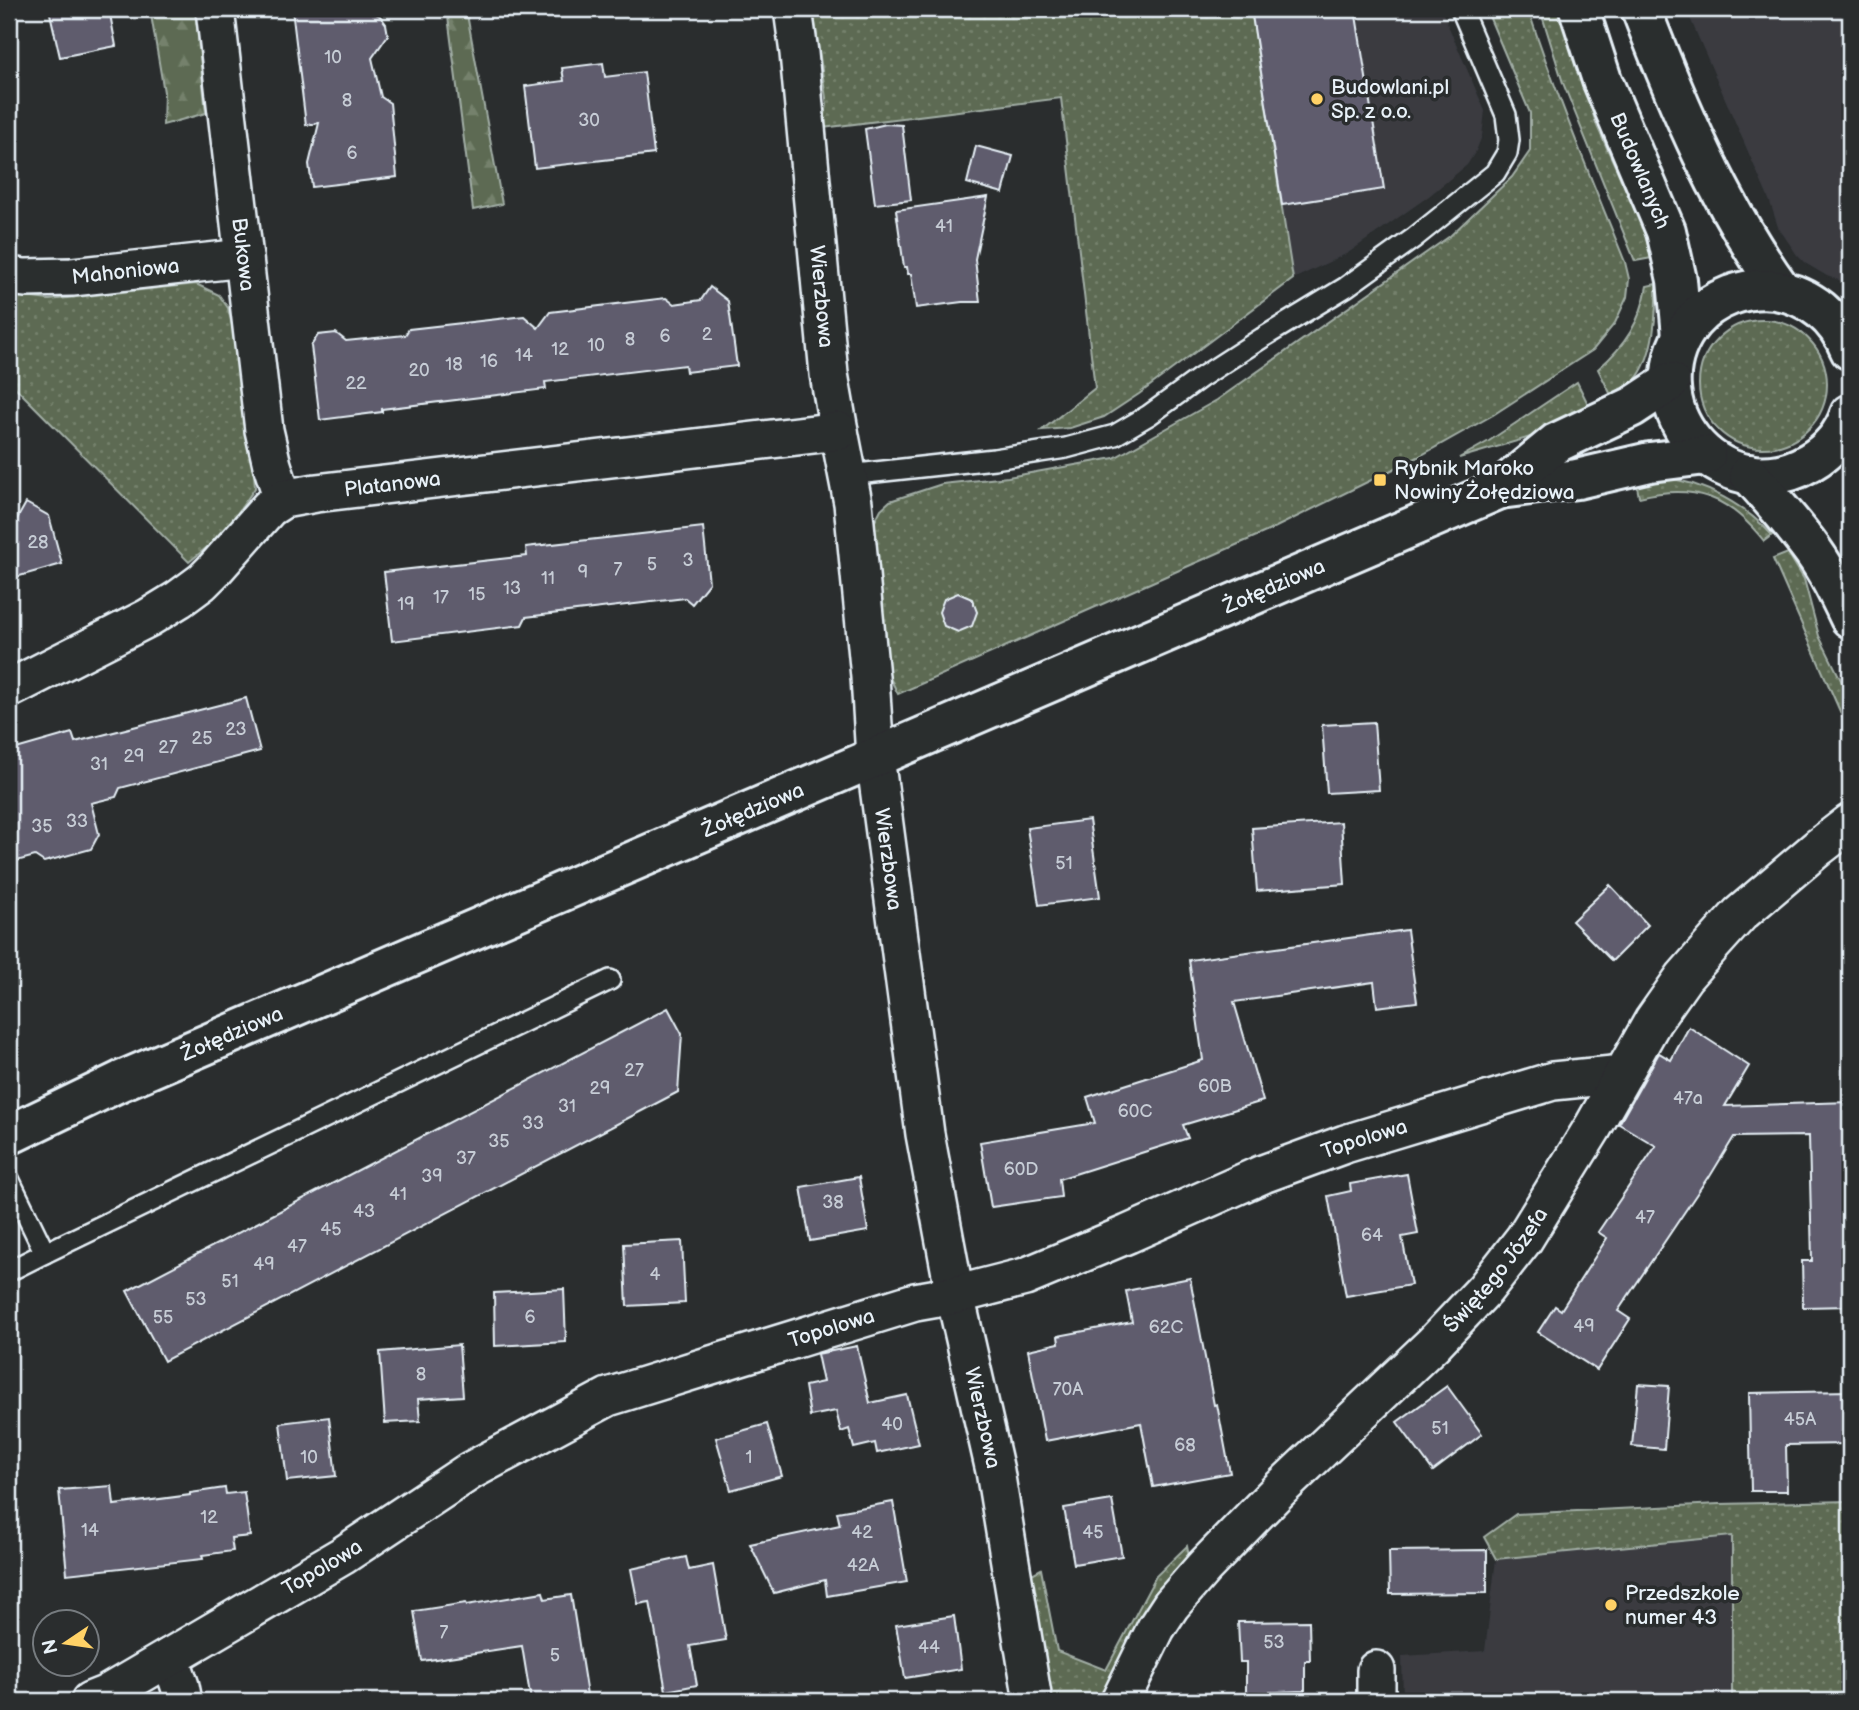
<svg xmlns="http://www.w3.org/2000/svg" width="1859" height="1710" font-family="'Balsamiq Sans',sans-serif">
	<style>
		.built { fill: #3a3b41 }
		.green { fill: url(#green-dots); stroke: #a2aea6; stroke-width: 2 }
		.forest { fill: url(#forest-firs); stroke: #a2aea6; stroke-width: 2 }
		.building { fill: #5e5c6d; stroke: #e8f1f8; stroke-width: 2 }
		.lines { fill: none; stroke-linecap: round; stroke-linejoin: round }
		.service-casing { stroke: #e8f1f8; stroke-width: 24 }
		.minor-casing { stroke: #e8f1f8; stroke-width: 42 }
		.tertiary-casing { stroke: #e8f1f8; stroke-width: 44 }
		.service { stroke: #2a2d2e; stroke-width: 19 }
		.minor { stroke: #2a2d2e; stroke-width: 37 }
		.tertiary { stroke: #2a2d2e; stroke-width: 38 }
		.poi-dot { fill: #ffd166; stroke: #2a2d2e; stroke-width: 2.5 }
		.labels { text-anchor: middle; stroke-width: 7; stroke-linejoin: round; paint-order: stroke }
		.number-label { font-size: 18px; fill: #c6ccd5 }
		.poi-label { font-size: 21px; fill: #e8f1f8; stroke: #2a2d2e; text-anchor: start }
		.street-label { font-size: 21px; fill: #e8f1f8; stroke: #2a2d2e }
	</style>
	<defs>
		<pattern id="green-dots" width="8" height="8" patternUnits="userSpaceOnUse" patternTransform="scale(1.75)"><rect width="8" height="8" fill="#5d6b53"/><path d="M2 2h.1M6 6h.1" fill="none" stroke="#74816c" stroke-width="1.8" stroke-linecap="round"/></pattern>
		<pattern id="forest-firs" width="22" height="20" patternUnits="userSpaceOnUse" patternTransform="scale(1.75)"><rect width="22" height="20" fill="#5d6b53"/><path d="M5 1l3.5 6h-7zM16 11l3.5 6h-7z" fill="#74816c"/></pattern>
	</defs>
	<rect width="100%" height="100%" fill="#2a2d2e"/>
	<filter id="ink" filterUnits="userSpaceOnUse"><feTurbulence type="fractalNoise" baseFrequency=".0143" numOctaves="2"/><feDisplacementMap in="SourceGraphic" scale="14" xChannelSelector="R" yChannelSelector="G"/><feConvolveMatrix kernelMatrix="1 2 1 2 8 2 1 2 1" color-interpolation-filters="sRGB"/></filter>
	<g filter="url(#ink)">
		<g class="built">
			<path d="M1251,9H1441L1485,111L1482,136L1476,151L1467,165L1429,196L1348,253L1293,279Z"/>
			<path d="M1686,9H1850V284L1827,276L1805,263L1797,255L1778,227L1770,202Z"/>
			<path d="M1732,1536V1701H1403L1402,1656L1485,1651L1496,1559Z"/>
		</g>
		<g class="green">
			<path d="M813,9H1251L1293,279L1139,394L1104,417L1070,428L1042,430L1095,388L1061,98L822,128L827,105Z"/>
			<path d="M1486,9H1528C1556,95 1591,178 1625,262L1629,279L1627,297L1615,323L1593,350L1493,415L1418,457L1268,531L898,694L888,674L874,538L875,521L881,509L890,501L942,484L1008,477L1114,458L1217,400L1450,236L1512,177L1530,151V113Z"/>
			<path d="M1540,9H1558L1597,126L1641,223L1652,258L1635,261L1563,83Z"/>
			<path d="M196,284L219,295L228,308L249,398L255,488L223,534L189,562L9,381V295L49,300Z"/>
			<path d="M1656,284C1657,311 1654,354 1638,376C1631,386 1623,392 1613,399L1598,369C1625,346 1641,321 1647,286Z"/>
			<circle cx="1763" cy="384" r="64"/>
			<path d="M1577,382L1591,410L1551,431L1459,458L1489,441Z"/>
			<path d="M1665,478C1704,482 1746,506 1772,535L1764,541C1729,497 1695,483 1639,497L1636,481Z"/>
			<path d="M1788,553L1804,579L1819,636L1850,698V734L1773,559Z"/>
			<path d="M1850,1501V1701H1732V1536L1496,1559L1484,1537L1516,1514L1719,1504Z"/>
			<path d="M1187,1546L1190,1562L1103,1701H1055L1049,1693L1028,1576L1041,1569L1057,1651L1106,1670L1156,1576Z"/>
		</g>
		<g class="forest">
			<path d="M150,9H195L206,113L163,125L164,92Z"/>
			<path d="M447,9H466L502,204L473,210Z"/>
		</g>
		<g class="building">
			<path d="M49,9H109L116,46L60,57Z"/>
			<path d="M292,9H367L380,16L386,24L388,35L372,58L381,97L390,103L397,177L312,187L309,164L319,123L306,125Z"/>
			<path d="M1251,9H1355L1384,189L1282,205Z"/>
			<path d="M603,63L605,77L644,72L654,154L535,168L525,86L564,81L562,68Z"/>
			<path d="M886,124L902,125L911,200L875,204L865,129Z"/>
			<path d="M976,146L1013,156L1003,193L967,183Z"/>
			<path d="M988,197L975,259L980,302H962L916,308L911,274H908L907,267H904L896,210Z"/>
			<path d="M710,287L728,301L737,366L686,372L685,365L545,382L546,389L382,409V412L320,420L311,346L318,335L336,333L346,341L405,335L409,329L524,316L538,328L550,312L666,298L674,304L701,300Z"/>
			<path d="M26,503L49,516L62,564L9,579V521L17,519Z"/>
			<path d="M703,527L709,583L692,604L685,598L526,617L522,625L392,641L384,572L527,556L526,547Z"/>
			<path d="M958,593L972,599L977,612L972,626L958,632L944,626L939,612L944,599Z"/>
			<path d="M246,698L260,751L120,788L116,797L91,803L99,834L91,849L44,862L35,856L9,863V751L72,733L75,742Z"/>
			<path d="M1374,722L1379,790L1327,793L1322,725Z"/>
			<path d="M1089,820L1100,897L1039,905L1027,828Z"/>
			<path d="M1341,822L1345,884L1257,891L1252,828Z"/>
			<path d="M1610,885L1648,925L1612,961L1572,921Z"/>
			<path d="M1407,930L1417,1002L1377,1007L1374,982L1234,1002L1263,1101L1183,1125L1188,1138L1059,1179L1061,1197L991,1207L980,1142L1095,1123L1087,1097L1203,1060L1189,960Z"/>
			<path d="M668,1008L682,1034L678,1092L164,1361L127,1291Z"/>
			<path d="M1689,1027L1749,1066L1725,1106L1850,1102V1306L1803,1307L1802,1261H1812L1809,1136L1734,1137L1709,1178L1708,1177L1618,1311L1630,1319L1597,1370L1538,1332L1555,1306L1561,1310L1607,1238L1598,1232L1656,1146L1619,1124L1659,1053L1671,1060Z"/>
			<path d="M1407,1174L1418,1234L1402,1237L1411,1285L1346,1296L1328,1196L1351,1191L1350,1184Z"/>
			<path d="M859,1177L868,1231L810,1241L801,1187Z"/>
			<path d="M682,1241L685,1303L627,1306L624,1244Z"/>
			<path d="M1190,1278L1214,1405L1217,1404L1230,1473L1153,1487L1141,1423L1045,1441L1028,1350L1059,1343L1058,1336L1132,1322L1126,1291Z"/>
			<path d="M564,1289L566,1342L495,1346L494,1293Z"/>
			<path d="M459,1345L463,1396L418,1399L420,1421L385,1423L380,1352Z"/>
			<path d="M857,1346L870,1403L907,1395L919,1444L877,1453L875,1443L854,1448L849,1429L841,1432L836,1411L810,1416L805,1386L823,1382L817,1354Z"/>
			<path d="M1638,1384L1669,1386L1664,1449L1632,1446Z"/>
			<path d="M1447,1386L1482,1434L1433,1471L1397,1422Z"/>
			<path d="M1850,1391V1444L1786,1445L1787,1491H1751L1749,1393Z"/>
			<path d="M329,1417L336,1476L287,1481L280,1423Z"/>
			<path d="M767,1424L782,1476L731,1490L716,1438Z"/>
			<path d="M112,1486L114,1505L190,1495V1493L225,1488L226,1494L244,1492L250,1536L231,1538L233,1551L202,1555L203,1559L67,1574L59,1490Z"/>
			<path d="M1112,1500L1122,1556L1074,1564L1064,1508Z"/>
			<path d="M893,1502L907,1582L827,1596L825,1580L774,1593L750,1544L840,1525L837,1512Z"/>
			<path d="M1487,1550V1593L1390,1594L1389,1551Z"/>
			<path d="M686,1557L689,1570L713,1565L726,1640L690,1646L697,1685L666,1691L650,1602L638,1604L631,1569Z"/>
			<path d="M543,1592L545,1599L571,1595L588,1701H531L522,1646L422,1661L414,1611L466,1603L467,1605Z"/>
			<path d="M954,1616L961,1669L905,1678L896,1625Z"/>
			<path d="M1309,1621L1310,1661H1305V1691L1246,1693V1662H1240L1238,1622Z"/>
		</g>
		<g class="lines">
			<g class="service-casing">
				<g id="service">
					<path d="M848,475L994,459L1066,448L1115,435L1149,415L1200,378L1262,338L1346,287L1414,238L1495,173L1507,153L1509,140L1506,115L1461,9"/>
					<path d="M9,1179L45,1253L9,1271"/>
					<path d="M45,1253L610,980"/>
				</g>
			</g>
			<g class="minor-casing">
				<g id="minor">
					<path id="s1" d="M215,9L264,430L272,465L283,499"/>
					<path id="s2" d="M793,9L799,53L829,374L839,431L853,503L870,677L875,757L925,1134L955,1295L995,1471L1033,1701"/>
					<path id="s3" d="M9,276L25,278L72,277L244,258"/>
					<path id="s4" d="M9,689L148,618L179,599L202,582L214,570L269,508L283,499L316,493L839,431"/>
					<path d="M170,1657L180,1686L183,1701"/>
					<path d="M1376,1670V1701"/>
					<path id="s5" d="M90,1701L105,1695L342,1556L470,1471L608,1397L915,1302L955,1295L1025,1277L1128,1234L1263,1174L1345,1144L1553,1081L1623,1074"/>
					<path id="s6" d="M1120,1701L1156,1628L1171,1605L1204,1567L1280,1489L1433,1344L1485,1289L1524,1239L1593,1127L1653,1021L1684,977L1713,944L1740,914L1819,847L1850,823"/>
				</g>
			</g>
			<g class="tertiary-casing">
				<g id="tertiary">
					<path id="s7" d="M1579,9L1602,80L1666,231L1677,280L1682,336"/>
					<path d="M1641,9C1678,106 1721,207 1782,291"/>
					<path d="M1850,350C1837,318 1810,295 1775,290C1745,286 1713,298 1693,321C1627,401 1720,515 1810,462C1829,451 1843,435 1850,414"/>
					<path d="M1749,474C1771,499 1793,523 1813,551C1828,572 1839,595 1850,618"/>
					<path d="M1500,489L1577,479L1650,462L1706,455"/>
					<path id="s8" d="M9,1135L121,1081L1500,489L1556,443L1632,407L1670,382"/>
				</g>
			</g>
			<use href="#service" class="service"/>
			<use href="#minor" class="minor"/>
			<use href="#tertiary" class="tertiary"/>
		</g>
	</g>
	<g class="poi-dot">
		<circle cx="1317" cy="99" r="7"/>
		<rect x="1373" y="473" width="14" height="14" rx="3.5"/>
		<circle cx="1611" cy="1605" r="7"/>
	</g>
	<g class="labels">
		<g class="number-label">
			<text x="333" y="63">10</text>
			<text x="347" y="106">8</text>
			<text x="589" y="126">30</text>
			<text x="352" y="159">6</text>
			<text x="944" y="232">41</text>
			<text x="707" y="340">2</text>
			<text x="665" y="342">6</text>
			<text x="630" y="345">8</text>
			<text x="596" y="351">10</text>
			<text x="560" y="355">12</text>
			<text x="524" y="361">14</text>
			<text x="489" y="367">16</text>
			<text x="454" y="370">18</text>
			<text x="419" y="376">20</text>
			<text x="356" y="389">22</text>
			<text x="38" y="548">28</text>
			<text x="688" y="566">3</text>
			<text x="652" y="570">5</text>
			<text x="618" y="575">7</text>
			<text x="583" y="578">9</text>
			<text x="548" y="584">11</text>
			<text x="512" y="594">13</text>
			<text x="477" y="600">15</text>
			<text x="441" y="603">17</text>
			<text x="406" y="610">19</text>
			<text x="236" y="735">23</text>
			<text x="202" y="744">25</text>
			<text x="168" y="753">27</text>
			<text x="134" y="762">29</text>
			<text x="99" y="770">31</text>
			<text x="77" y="827">33</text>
			<text x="42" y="832">35</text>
			<text x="1064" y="869">51</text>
			<text x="634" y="1076">27</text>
			<text x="1215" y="1092">60B</text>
			<text x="600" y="1094">29</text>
			<text x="1688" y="1104">47a</text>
			<text x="567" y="1112">31</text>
			<text x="1135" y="1117">60C</text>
			<text x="533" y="1129">33</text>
			<text x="499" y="1147">35</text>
			<text x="466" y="1164">37</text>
			<text x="1021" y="1175">60D</text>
			<text x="432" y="1182">39</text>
			<text x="398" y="1200">41</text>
			<text x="833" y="1208">38</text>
			<text x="364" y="1217">43</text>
			<text x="1645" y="1223">47</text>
			<text x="331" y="1235">45</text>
			<text x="1372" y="1241">64</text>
			<text x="297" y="1252">47</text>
			<text x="264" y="1270">49</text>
			<text x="655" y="1280">4</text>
			<text x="230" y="1287">51</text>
			<text x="196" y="1305">53</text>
			<text x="163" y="1323">55</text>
			<text x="530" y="1323">6</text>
			<text x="1584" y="1332">49</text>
			<text x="1166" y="1333">62C</text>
			<text x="421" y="1380">8</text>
			<text x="1068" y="1395">70A</text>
			<text x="1800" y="1425">45A</text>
			<text x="892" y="1430">40</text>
			<text x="1440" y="1434">51</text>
			<text x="1185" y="1451">68</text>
			<text x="309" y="1463">10</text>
			<text x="749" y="1463">1</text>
			<text x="209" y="1523">12</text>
			<text x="90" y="1536">14</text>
			<text x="862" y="1538">42</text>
			<text x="1093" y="1538">45</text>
			<text x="863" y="1571">42A</text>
			<text x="444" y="1638">7</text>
			<text x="1274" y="1648">53</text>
			<text x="929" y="1653">44</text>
			<text x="555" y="1661">5</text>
		</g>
		<g class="poi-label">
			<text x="1331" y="94">Budowlani.pl<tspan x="1331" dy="24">Sp. z o.o.</tspan></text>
			<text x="1394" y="475">Rybnik Maroko<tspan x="1394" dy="24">Nowiny Żołędziowa</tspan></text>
			<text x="1625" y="1600">Przedszkole<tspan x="1625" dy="24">numer 43</tspan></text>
		</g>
		<g class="street-label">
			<text dy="7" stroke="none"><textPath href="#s7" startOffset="173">Budowlanych</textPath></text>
			<text dy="7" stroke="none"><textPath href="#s1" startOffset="247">Bukowa</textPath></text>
			<text dy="7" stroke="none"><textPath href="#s3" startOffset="117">Mahoniowa</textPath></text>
			<text dy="7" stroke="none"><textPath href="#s2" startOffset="289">Wierzbowa</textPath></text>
			<text dy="7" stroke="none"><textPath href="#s4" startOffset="448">Platanowa</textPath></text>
			<text dy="7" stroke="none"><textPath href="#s8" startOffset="1379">Żołędziowa</textPath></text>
			<text dy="7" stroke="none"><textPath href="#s8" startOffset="812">Żołędziowa</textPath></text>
			<text dy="7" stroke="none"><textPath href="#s2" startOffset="856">Wierzbowa</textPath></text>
			<text dy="7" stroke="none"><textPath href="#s8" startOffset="245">Żołędziowa</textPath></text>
			<text dy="7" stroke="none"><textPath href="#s5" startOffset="1402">Topolowa</textPath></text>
			<text dy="7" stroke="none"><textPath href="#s6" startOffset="576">Świętego Józefa</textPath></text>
			<text dy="7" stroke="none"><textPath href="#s5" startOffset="835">Topolowa</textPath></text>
			<text dy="7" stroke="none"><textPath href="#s2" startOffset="1423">Wierzbowa</textPath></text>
			<text dy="7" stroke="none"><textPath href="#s5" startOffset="268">Topolowa</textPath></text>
		</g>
	</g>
	<rect width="1859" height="1710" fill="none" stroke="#2a2d2e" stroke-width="35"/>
	<rect x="18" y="18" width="1824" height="1675" fill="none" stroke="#e8f1f8" stroke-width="2.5" filter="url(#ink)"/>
	<g transform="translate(66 1643) rotate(257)"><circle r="33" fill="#2a2d2e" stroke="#767b7f" stroke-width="2"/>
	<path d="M0-5L12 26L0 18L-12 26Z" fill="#ffd166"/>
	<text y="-10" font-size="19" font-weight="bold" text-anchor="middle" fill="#e8f1f8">N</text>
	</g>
</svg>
